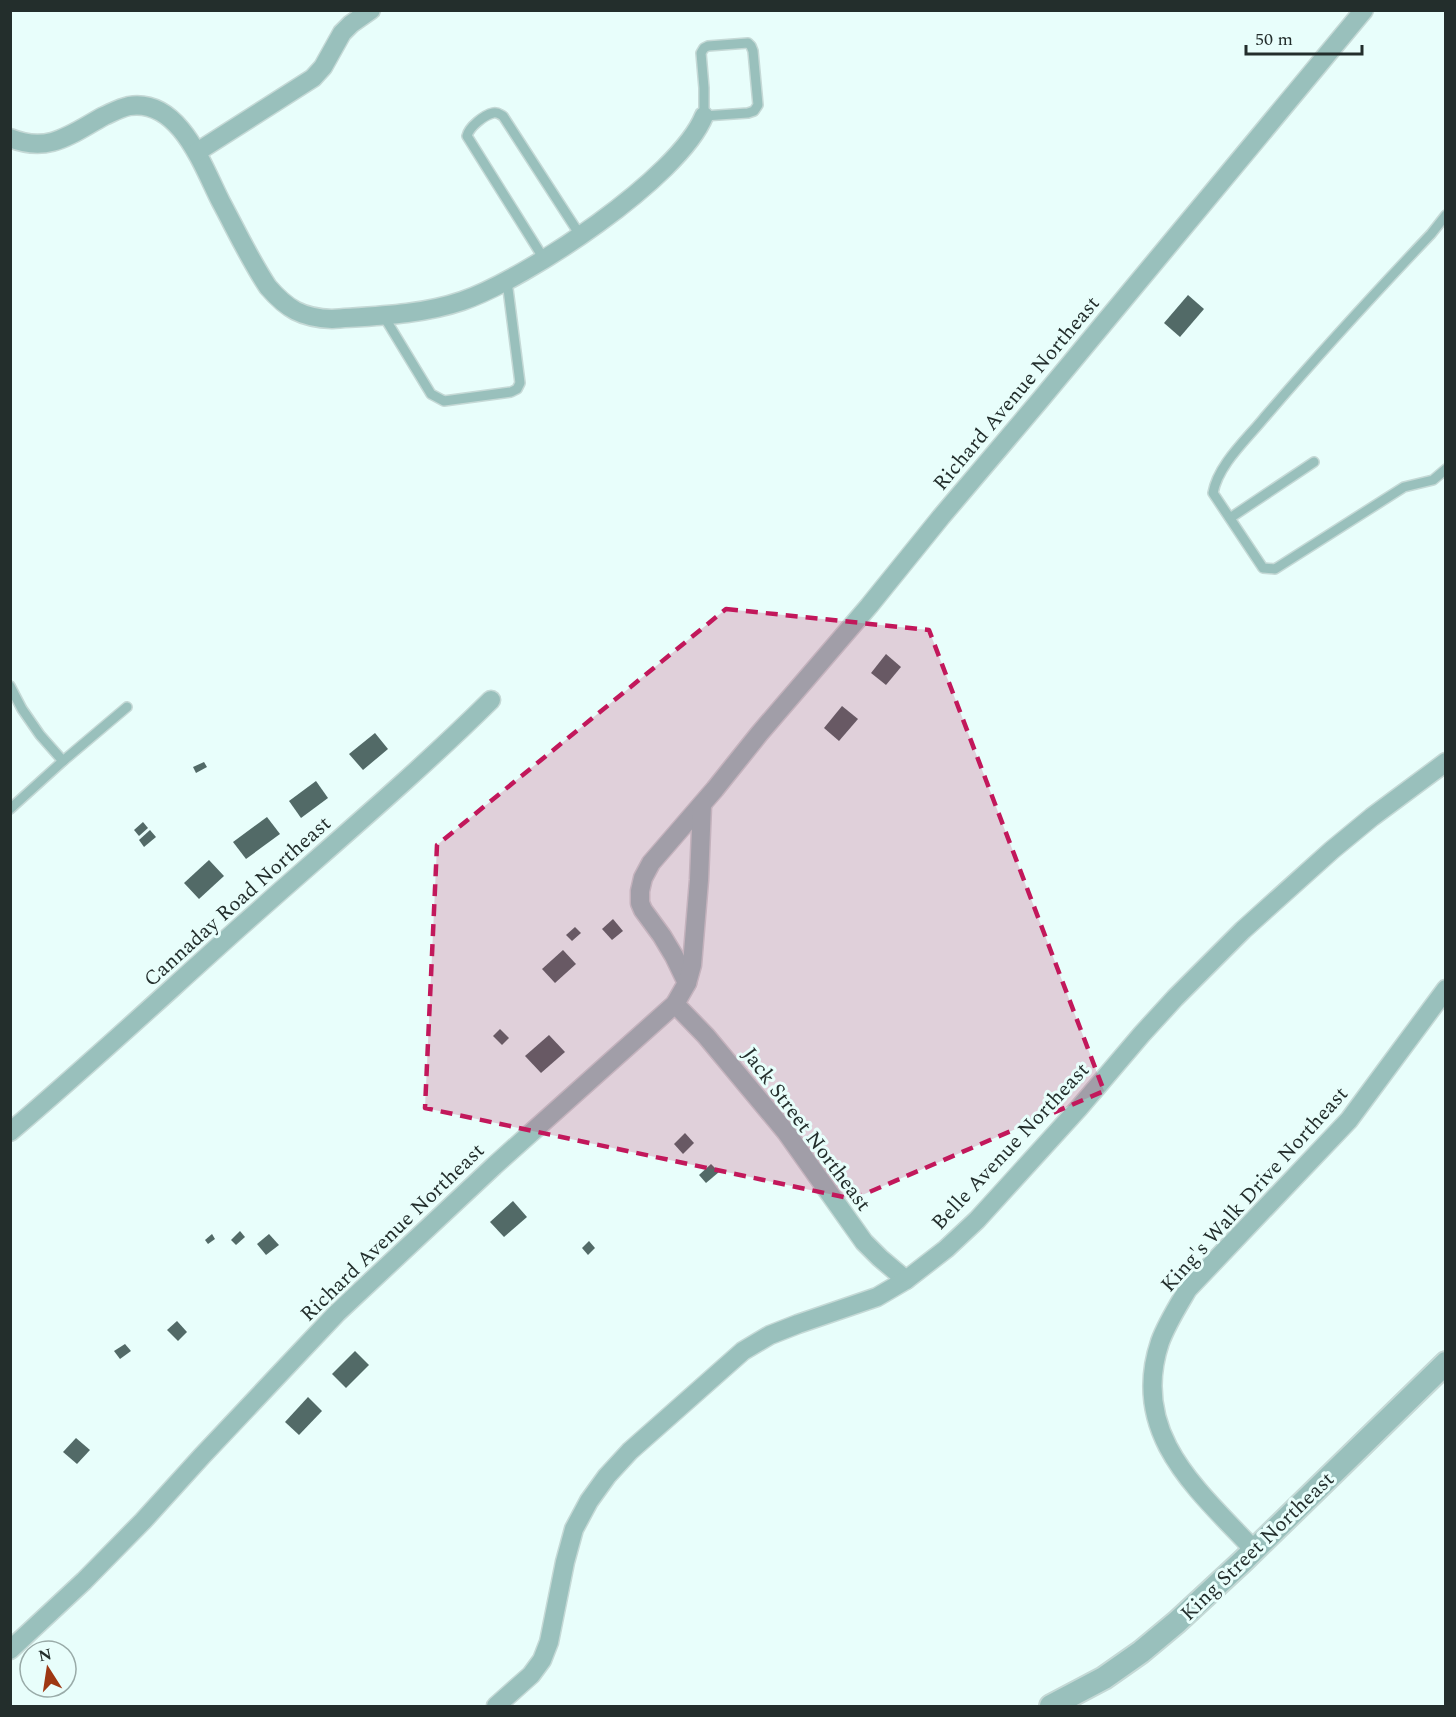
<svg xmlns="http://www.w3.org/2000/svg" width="1456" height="1717" font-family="Spectral,serif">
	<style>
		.building { fill: #526a67 }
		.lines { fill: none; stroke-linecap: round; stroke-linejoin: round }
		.service-casing { stroke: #c5d9d6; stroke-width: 12 }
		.minor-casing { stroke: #c5d9d6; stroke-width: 21 }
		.tertiary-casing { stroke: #c5d9d6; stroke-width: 26 }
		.service { stroke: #99c0bc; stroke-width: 9 }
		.minor { stroke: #99c0bc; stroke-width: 18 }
		.tertiary { stroke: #99c0bc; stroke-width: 22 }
		.marked { fill: #c2185b; fill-opacity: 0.2; stroke: #c2185b; stroke-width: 4.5; stroke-dasharray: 12 8; stroke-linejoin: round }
		.labels { text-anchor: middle; stroke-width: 6; stroke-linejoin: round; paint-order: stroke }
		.street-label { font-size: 21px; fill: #232e2c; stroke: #e8fefb }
	</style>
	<rect width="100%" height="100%" fill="#e8fefb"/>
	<g class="building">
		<path d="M1188,295L1204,309L1180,337L1164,323Z"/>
		<path d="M886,654L901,667L886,685L871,673Z"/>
		<path d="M842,706L858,719L839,741L824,728Z"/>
		<path d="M375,733L388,749L363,770L349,754Z"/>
		<path d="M204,762L207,767L196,773L193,767Z"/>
		<path d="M316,781L328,798L301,818L289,801Z"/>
		<path d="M267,817L280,834L246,859L233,842Z"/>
		<path d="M143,822L148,828L139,836L134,830Z"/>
		<path d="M150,830L156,837L144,847L139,840Z"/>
		<path d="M209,860L224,876L199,899L184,883Z"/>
		<path d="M613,919L623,931L612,940L602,929Z"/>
		<path d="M575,927L581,933L572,941L566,935Z"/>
		<path d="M563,950L576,964L555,983L542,969Z"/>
		<path d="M500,1029L509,1038L502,1045L493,1036Z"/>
		<path d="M549,1035L565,1052L541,1073L525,1056Z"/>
		<path d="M685,1133L694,1143L683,1154L674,1144Z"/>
		<path d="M711,1164L719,1172L706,1183L699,1175Z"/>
		<path d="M513,1201L527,1217L504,1237L490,1222Z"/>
		<path d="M240,1231L245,1237L236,1245L231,1240Z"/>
		<path d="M212,1234L215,1239L208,1244L205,1240Z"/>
		<path d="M269,1234L279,1245L266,1255L257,1244Z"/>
		<path d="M589,1241L595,1248L588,1255L582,1248Z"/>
		<path d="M177,1321L187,1332L178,1341L167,1330Z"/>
		<path d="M125,1344L131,1351L120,1359L114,1351Z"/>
		<path d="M355,1351L369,1365L346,1388L332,1374Z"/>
		<path d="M308,1397L322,1411L299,1435L285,1422Z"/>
		<path d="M76,1438L90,1450L77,1464L63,1452Z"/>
	</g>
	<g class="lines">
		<g class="service-casing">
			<g id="service">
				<path d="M748,43L751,46L753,51L758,105L754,111L748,113L704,116V88L701,53L704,48L708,46Z"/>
				<path d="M1446,215L1431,234C1374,294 1318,355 1264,418C1246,440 1218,465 1213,493L1263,568L1275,569L1404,487L1433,480L1446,469"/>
				<path d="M544,259L467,136C469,127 484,115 493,113C498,112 499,114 503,116L580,235"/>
				<path d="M383,315L431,394L444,401L511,392L517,389L520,383L507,281"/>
				<path d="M1230,518L1314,462"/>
				<path d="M10,686L22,709L40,735L63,761L127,707"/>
				<path d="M10,809L63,761"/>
			</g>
		</g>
		<g class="minor-casing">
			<g id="minor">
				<path d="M10,138C49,154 71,134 104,116C113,112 120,108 129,106C180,98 203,167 221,202C236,230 250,260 268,287C287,309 302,318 332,319C375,316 421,315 462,301C526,279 679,178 704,116"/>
				<path d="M197,152L313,78L323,67L342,33L351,24L371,10"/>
				<path d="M687,983L674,956L662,936L643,910L640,903V891L643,878L651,863L715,789L759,734L869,606L941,517L1041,399L1364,10"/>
				<path d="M675,1004L706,1036L786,1132L864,1242L880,1258L906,1280"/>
				<path d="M10,1132C89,1065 164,995 241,926C325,851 411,779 491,700"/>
				<path d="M1254,1550C1198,1490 1129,1434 1160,1342C1167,1323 1178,1306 1188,1289L1349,1120L1446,989"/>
				<path d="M10,1650L84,1581L143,1521L202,1456L337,1313L494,1166L675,1004L687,983L692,965L699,880L702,805"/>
				<path d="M496,1706L531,1675L542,1660L549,1642L565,1562L574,1529L589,1501L607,1476L630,1451L743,1351L770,1335L798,1324L877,1297L906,1280L946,1249L977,1220L1079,1108L1142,1034L1175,998L1243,930L1332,850L1372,817L1446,762"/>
			</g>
		</g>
		<g class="tertiary-casing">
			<path id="tertiary" d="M1051,1706L1104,1678L1141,1652L1177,1622L1243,1561L1446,1363"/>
		</g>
		<use href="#service" class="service"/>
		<use href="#minor" class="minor"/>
		<use href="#tertiary" class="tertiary"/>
	</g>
	<path class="marked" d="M726,609L929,630L1104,1091L853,1199L425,1108L437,845Z"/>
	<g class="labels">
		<g class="street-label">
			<text transform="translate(1016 393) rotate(-50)" y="7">Richard Avenue Northeast</text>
			<text transform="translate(237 901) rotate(-42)" y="7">Cannaday Road Northeast</text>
			<text transform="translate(807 1129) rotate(53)" y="7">Jack Street Northeast</text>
			<text transform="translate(1010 1146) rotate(-47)" y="7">Belle Avenue Northeast</text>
			<text transform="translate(1254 1189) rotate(-48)" y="7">King's Walk Drive Northeast</text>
			<text transform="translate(392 1232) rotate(-44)" y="7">Richard Avenue Northeast</text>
			<text transform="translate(1257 1546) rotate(-44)" y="7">King Street Northeast</text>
		</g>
	</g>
	<rect width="1456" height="1717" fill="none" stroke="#232e2c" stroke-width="24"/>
	<g transform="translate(48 1669) rotate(348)"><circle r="28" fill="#e8fefb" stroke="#99aba8" stroke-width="1.5"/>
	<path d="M0-4.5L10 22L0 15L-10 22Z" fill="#9e3813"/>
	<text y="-9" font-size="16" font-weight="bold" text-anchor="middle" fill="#232e2c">N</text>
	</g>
	<path d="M1246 45v9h116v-9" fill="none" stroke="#232e2c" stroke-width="3"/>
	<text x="1255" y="45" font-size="18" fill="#232e2c" stroke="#e8fefb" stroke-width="4.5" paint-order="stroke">50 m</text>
</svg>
